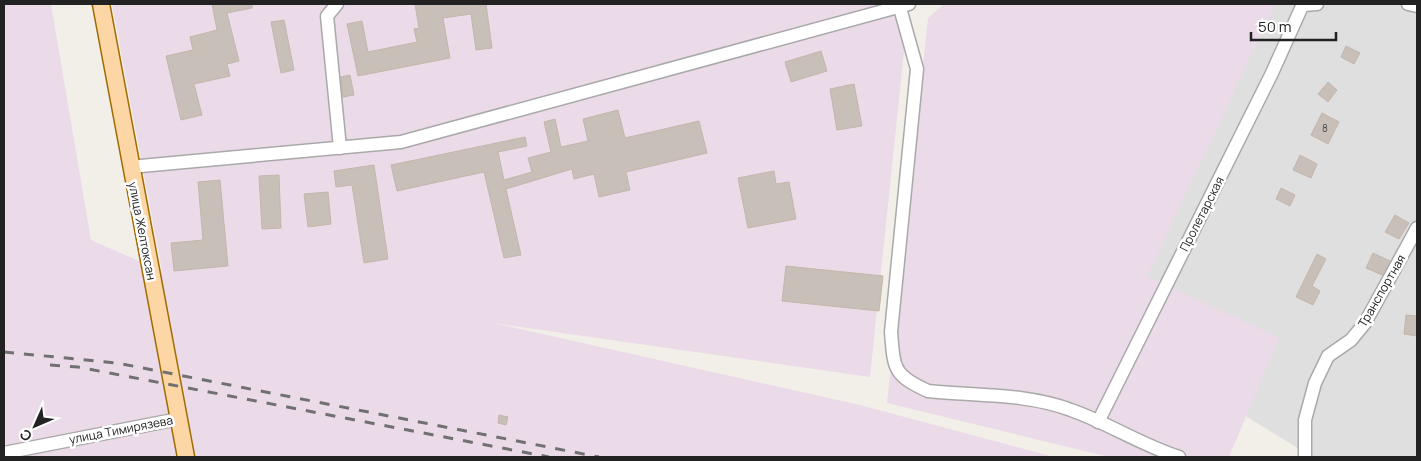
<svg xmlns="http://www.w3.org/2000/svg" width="1421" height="461" font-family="Manrope,sans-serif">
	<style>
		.residential { fill: #e0dfdf }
		.industrial { fill: #ebdbe8 }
		.building { fill: #c7bfb8; stroke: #c4b6ab }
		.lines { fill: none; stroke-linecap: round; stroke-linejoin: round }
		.minor-casing { stroke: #a9a9a9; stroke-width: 15 }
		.major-casing { stroke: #a06b00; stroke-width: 19 }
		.minor { stroke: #fff; stroke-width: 12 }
		.major { stroke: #fcd6a4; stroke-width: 16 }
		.rail { stroke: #707070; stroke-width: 3; stroke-dasharray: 10 10; stroke-linecap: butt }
		.labels { text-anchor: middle; stroke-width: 5; stroke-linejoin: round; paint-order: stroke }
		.number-label { font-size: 10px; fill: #4b4948 }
		.street-label { font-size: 12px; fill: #222; stroke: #fff }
	</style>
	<rect width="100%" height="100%" fill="#f2efe9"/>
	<path class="residential" d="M1112,4H1417V457H1312L1085,316Z"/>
	<g class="industrial">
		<path d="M4,4H51L91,240L162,271L112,4H909L870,377L493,323L860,405L1054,457H4Z"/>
		<path d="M944,4H1275L1147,276L1279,338L1229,457H1109L887,403L928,18Z"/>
	</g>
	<g class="building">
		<path d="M212,4H252V8L227,13L239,61L227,64L230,76L194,84L202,115L181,120L166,56L193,50L190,37L217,30Z"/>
		<path d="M415,4H486L492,48L476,50L471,14L443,18L450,58L358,76L347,24L362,21L368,52L417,42L414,29L419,28Z"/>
		<path d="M284,20L294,70L281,73L271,22Z"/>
		<path d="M1346,46L1360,53L1354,64L1341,57Z"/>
		<path d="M821,51L827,71L791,82L785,62Z"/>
		<path d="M350,75L354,95L343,97L341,77Z"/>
		<path d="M1328,82L1337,90L1328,102L1318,94Z"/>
		<path d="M854,84L862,126L837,130L830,89Z"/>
		<path d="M618,110L625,138L699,121L707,153L626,172L630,190L599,197L594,174L574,179L572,169L506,189L521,255L504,258L484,172L397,191L391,165L525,137L527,146L498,152L504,180L532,172L528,158L551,152L544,122L555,119L561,147L588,141L583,119Z"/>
		<path d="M1322,113L1339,122L1328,144L1311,135Z"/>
		<path d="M1300,155L1317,164L1311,178L1293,170Z"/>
		<path d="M374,165L388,259L364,263L352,185L336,187L334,171Z"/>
		<path d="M774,171L776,184L789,182L796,219L748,228L738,178Z"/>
		<path d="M279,175L281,228L262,229L259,176Z"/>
		<path d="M220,180L228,266L174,271L171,243L203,240L198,182Z"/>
		<path d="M1281,188L1295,195L1290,206L1276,199Z"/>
		<path d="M328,192L331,224L308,227L304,194Z"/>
		<path d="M1395,215L1409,223L1399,239L1385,232Z"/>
		<path d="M1373,253L1390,261L1382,275L1366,268Z"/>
		<path d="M1317,254L1326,259L1312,286L1320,291L1313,305L1296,297Z"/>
		<path d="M786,266L883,276L879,311L782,301Z"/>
		<path d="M1406,315L1417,316V336L1404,334Z"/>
		<path d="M499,415L508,417L506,425L498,423Z"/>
	</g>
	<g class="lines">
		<g class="minor-casing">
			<g id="minor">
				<path d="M337,4L327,16L340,148"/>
				<path d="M1408,4L1417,6"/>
				<path d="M1303,5L1317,4"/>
				<path d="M900,8L917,69L891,332C894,369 893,375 928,391C975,396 1026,393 1071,410C1108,423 1141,445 1179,457"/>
				<path d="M130,167L401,142L909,4"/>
				<path d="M1098,422L1272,73L1303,4"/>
				<path d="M4,453L178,419"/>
				<path d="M1305,457V420L1315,383L1328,356L1351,340L1365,323L1417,228"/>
			</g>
		</g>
		<g class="major-casing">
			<path id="major" d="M101,4L186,457"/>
		</g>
		<use href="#minor" class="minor"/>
		<use href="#major" class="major"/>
		<g class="rail">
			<path d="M4,352L117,363L599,457"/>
			<path d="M50,365L78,367L549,457"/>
		</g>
	</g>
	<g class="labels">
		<g class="number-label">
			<text x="1325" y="132">8</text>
		</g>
		<g class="street-label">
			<text transform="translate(1202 214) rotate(-63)" y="4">Пролетарская</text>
			<text transform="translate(142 231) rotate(79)" y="4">улица Желтоксан</text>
			<text transform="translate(1382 291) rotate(-60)" y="4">Транспортная</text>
			<text transform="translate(121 430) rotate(-11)" y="4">улица Тимирязева</text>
		</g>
	</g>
	<rect width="1421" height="461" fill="none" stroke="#222222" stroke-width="10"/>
	<g transform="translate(35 426) rotate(225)" stroke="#ffffff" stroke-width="4" paint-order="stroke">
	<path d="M0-4L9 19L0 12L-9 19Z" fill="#222222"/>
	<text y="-8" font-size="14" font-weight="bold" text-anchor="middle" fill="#222222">С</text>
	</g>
	<path d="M1251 32v8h85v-8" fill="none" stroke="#222222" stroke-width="2.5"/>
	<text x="1258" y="32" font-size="15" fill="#222222" stroke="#ffffff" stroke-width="4" paint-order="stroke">50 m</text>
</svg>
